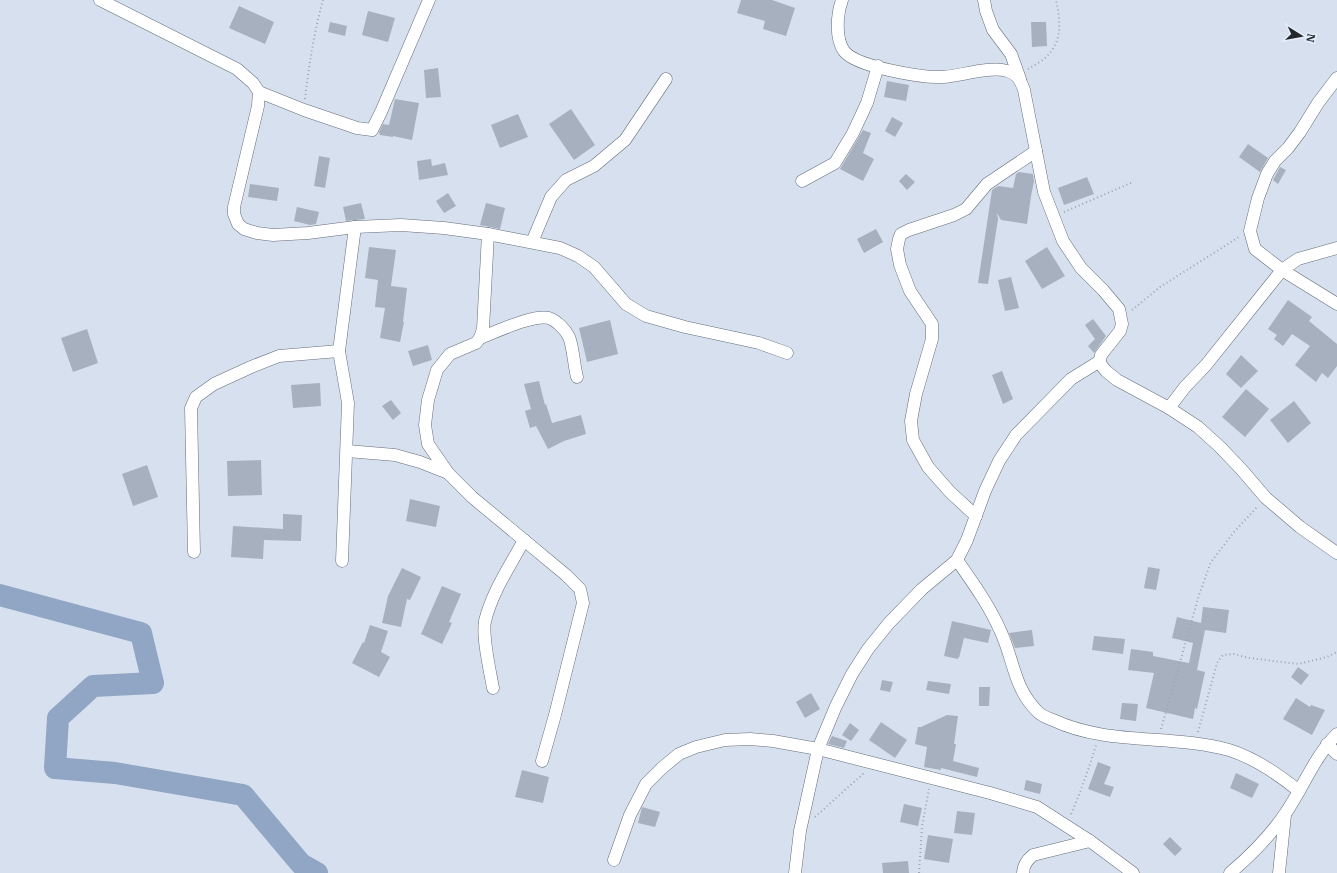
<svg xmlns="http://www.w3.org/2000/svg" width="1337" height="873" font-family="'IBM Plex Serif',serif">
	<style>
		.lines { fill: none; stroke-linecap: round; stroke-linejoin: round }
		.river { stroke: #91a6c4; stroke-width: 22 }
		.building { fill: #a7b0be }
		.minor-casing { stroke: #646d79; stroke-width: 13 }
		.path { stroke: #9da5b0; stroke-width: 2; stroke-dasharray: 1 3; stroke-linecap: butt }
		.minor { stroke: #fff; stroke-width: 12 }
	</style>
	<rect width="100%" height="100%" fill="#d7e0ef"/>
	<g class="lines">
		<path class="river" d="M0,595L141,633L153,683L93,686L58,718L55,768L115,773L243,795L301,864L317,873"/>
	</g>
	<g class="building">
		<path d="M741,0H772L795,8L786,36L763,29L765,21L737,13Z"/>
		<path d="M239,6L274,22L265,44L229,28Z"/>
		<path d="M368,11L395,18L388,42L362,35Z"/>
		<path d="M330,22L347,26L345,36L328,32Z"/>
		<path d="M1031,22H1046L1047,46L1032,47Z"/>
		<path d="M438,68L441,97L426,98L424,70Z"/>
		<path d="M887,81L909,85L906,101L884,97Z"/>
		<path d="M395,99L419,103L412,140L393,136V137L380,135L379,132L383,124L389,125Z"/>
		<path d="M571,109L595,145L574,160L549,124Z"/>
		<path d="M518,114L528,137L500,148L491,125Z"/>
		<path d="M892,117L903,123L895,137L885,131Z"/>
		<path d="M863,130L871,133L863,153L874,159L863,181L840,169Z"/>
		<path d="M1248,144L1268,158L1260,172L1239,157Z"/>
		<path d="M319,156L330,158L325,188L314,186Z"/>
		<path d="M431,159L432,166L445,163L448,175L419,180L417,161Z"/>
		<path d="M1280,167L1286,170L1278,184L1273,180Z"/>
		<path d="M1019,172L1033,174L1034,181L1031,196L1027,224L1001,220L997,213L998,219L988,284L978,283L992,190L998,186L1013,188L1016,174Z"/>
		<path d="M906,174L915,182L907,190L899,181Z"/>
		<path d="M1087,177L1094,194L1064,205L1058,188Z"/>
		<path d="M250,184L279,188L277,201L248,197Z"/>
		<path d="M448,193L456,206L444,213L436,201Z"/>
		<path d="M361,203L365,219L346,221L343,207Z"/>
		<path d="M486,203L505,208L500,229L480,225Z"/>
		<path d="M297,207L319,212L316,224L310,225L294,221Z"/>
		<path d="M876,229L883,242L864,253L857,239Z"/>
		<path d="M369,247L396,250L391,286L407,288L403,322H404L400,342L380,338L385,308L375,307L378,280L365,278Z"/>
		<path d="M1047,247L1065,276L1042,289L1025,261Z"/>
		<path d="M1011,277L1019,308L1005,311L998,280Z"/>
		<path d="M1288,300L1312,317L1309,321L1337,344V366L1328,378L1322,373L1316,382L1295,365L1310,346L1292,334L1283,346L1274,339L1277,335L1268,329Z"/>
		<path d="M1093,319L1106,336L1094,353L1088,346L1095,339L1085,325Z"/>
		<path d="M610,320L618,354L587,362L579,328Z"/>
		<path d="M87,329L98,363L73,372L61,338Z"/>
		<path d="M428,345L432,360L413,366L408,351Z"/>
		<path d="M1241,355L1258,371L1241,388L1226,374Z"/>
		<path d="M1002,371L1013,399L1003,404L992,375Z"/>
		<path d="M539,381L545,405L546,404L552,423L581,415L586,434L564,441L548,449L536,426L530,428L525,411L531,409L524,384Z"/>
		<path d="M320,383L321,406L293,408L291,385Z"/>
		<path d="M1246,389L1269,409L1245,437L1222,417Z"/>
		<path d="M391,400L401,413L393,420L382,406Z"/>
		<path d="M1294,401L1311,423L1288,443L1270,420Z"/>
		<path d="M261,460L262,495L228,496L227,461Z"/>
		<path d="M147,465L158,497L133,506L122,474Z"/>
		<path d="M410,499L440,506L436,527L406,521Z"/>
		<path d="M283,514L302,515L301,541L264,540L263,559L231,557L233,526L283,529Z"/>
		<path d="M1148,567L1160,569L1156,590L1144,588Z"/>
		<path d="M402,568L421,577L410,600L407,599L401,627L382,623L388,596Z"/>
		<path d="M442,586L461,594L449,622L452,623L442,644L421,634Z"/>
		<path d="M1203,607L1229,610L1226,633L1205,630L1197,670L1205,672L1197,709L1195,708L1193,719L1146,708L1154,673L1128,670L1131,649L1153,652V656L1189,663L1193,643L1172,638L1177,617L1201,623Z"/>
		<path d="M952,621L991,630L988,643L964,638L959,658L958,657V659L944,656Z"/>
		<path d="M370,625L388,631L381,652L390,657L379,677L352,663L363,642L364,643Z"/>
		<path d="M1032,630L1034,646L1015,648L1009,633Z"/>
		<path d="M1094,636L1125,639L1123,654L1092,650Z"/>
		<path d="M1298,667L1309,675L1301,685L1291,677Z"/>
		<path d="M882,680L893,682L890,692L880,690Z"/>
		<path d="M928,681L951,684L949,694L926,690Z"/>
		<path d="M979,687H990L989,706H979Z"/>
		<path d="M811,693L820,709L805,718L796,702Z"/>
		<path d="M1296,698L1310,707L1311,705L1325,710L1312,735L1283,719Z"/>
		<path d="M1122,703L1138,704L1136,721L1120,719Z"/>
		<path d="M947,715L958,716L954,744H956L953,761L979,768L977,777L941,768V770L924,767L927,747L915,744L918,727H921Z"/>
		<path d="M881,722L907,740L895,758L869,740Z"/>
		<path d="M850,723L859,730L851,741L842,735Z"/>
		<path d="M832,736L847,741L844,748L828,744Z"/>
		<path d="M1098,762L1111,767L1104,784L1114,787L1110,797L1088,789Z"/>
		<path d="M522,770L549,777L543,803L515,797Z"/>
		<path d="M1236,773L1259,784L1252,798L1230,788Z"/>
		<path d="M1026,780L1042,784L1040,794L1024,790Z"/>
		<path d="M904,804L922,808L918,826L900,822Z"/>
		<path d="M642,807L660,812L655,827L638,823Z"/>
		<path d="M957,811L975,813L972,835L954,833Z"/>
		<path d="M928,835L953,839L949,863L924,859Z"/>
		<path d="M1170,837L1182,849L1175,856L1163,844Z"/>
		<path d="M908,861L909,873H883L882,863Z"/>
	</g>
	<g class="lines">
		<g class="minor-casing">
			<g id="minor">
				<path d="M100,0L237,69L253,83L259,92L258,106L234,207V214L238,224L244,229L257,233L273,235L308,233L355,227L401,225L444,228L488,234L560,248L578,256L594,267L626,304L646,316L685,327L759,343L787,353"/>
				<path d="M842,0C837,14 835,38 844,51C856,67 923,78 943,77C960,76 990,66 1007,71C1017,73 1021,81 1024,90L1044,192L1063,241L1081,268L1103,290L1119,309L1122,324L1120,331L1101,355L1100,361L1101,365L1106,371L1117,380L1169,408L1198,427L1220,447L1241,469L1266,498L1300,527L1337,553"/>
				<path d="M984,0L986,11L993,30L1011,54L1020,79"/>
				<path d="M1337,78L1318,103L1300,132L1288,148L1275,161L1267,174L1258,198L1250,231L1255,249L1282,270L1337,304"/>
				<path d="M259,92L304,110L357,128L372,130L381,112L429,0"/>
				<path d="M802,181L835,163L853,133L867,103L878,66"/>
				<path d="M488,234L483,329L480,338L476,343L450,354L437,370L428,400L425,425L428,444L448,473L472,497L566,575L580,589L583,603L555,715L542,761"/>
				<path d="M532,242L551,197L566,180L594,166L625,140L666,79"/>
				<path d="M480,338C496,332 533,314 549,318C557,321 565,329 569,337C573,346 574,366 577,377"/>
				<path d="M1169,408L1185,387L1206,365L1282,270L1298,259L1337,248"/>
				<path d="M347,451L395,455L420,462L448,473"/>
				<path d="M976,516L950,492L928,467L913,440L911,421L916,394L932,339V324L910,291L900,265L897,249L899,239L901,234L909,230L954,215L966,209L987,184L1036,151"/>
				<path d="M194,552L191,408L196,397L214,384L251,367L279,356L339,351"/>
				<path d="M957,560C973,583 989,605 1000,630C1014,659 1013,687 1037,711C1041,716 1048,718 1053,720C1108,746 1172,734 1229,750C1255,758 1278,774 1299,791"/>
				<path d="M342,561L348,403L339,351L355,227"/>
				<path d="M493,688C490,671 482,637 485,621C492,592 510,566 524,540"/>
				<path d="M1327,744L1337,754"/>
				<path d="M614,860L630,815L646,784L662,768L679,754L696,747L725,740L750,739L773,741L818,749L990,793L1037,807L1090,841L1133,873"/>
				<path d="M795,873L800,831L818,749L836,706L852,674L868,649L889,623L922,589L957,560L967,540L985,491L999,461L1016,435L1071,379L1100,361"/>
				<path d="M1023,873C1023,865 1027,860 1033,855L1090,841"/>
				<path d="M1230,873C1250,856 1270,836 1285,814C1303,788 1314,757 1337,734"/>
				<path d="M1279,873L1285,815"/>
			</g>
		</g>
		<g class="path">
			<path d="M1028,69C1035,65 1044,60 1049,54C1063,38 1060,19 1056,0"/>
			<path d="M305,99C309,65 314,32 323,0"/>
			<path d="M1064,212L1133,182"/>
			<path d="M1132,310L1160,287L1239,237"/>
			<path d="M1161,729L1199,595L1211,562L1234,532L1258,506"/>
			<path d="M1198,732L1217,663L1223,655L1234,654L1249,658L1298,664L1327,657L1337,652"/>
			<path d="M1071,814C1081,791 1089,769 1096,745"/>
			<path d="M815,817L864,773"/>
			<path d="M919,873L922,827L929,789"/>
		</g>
		<use href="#minor" class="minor"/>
	</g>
	<g transform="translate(1301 36) rotate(101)" stroke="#e4eefc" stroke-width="3" paint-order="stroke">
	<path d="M0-3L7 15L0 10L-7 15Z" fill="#24282d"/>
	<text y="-6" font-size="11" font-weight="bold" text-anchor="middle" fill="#24282d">N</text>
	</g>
</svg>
